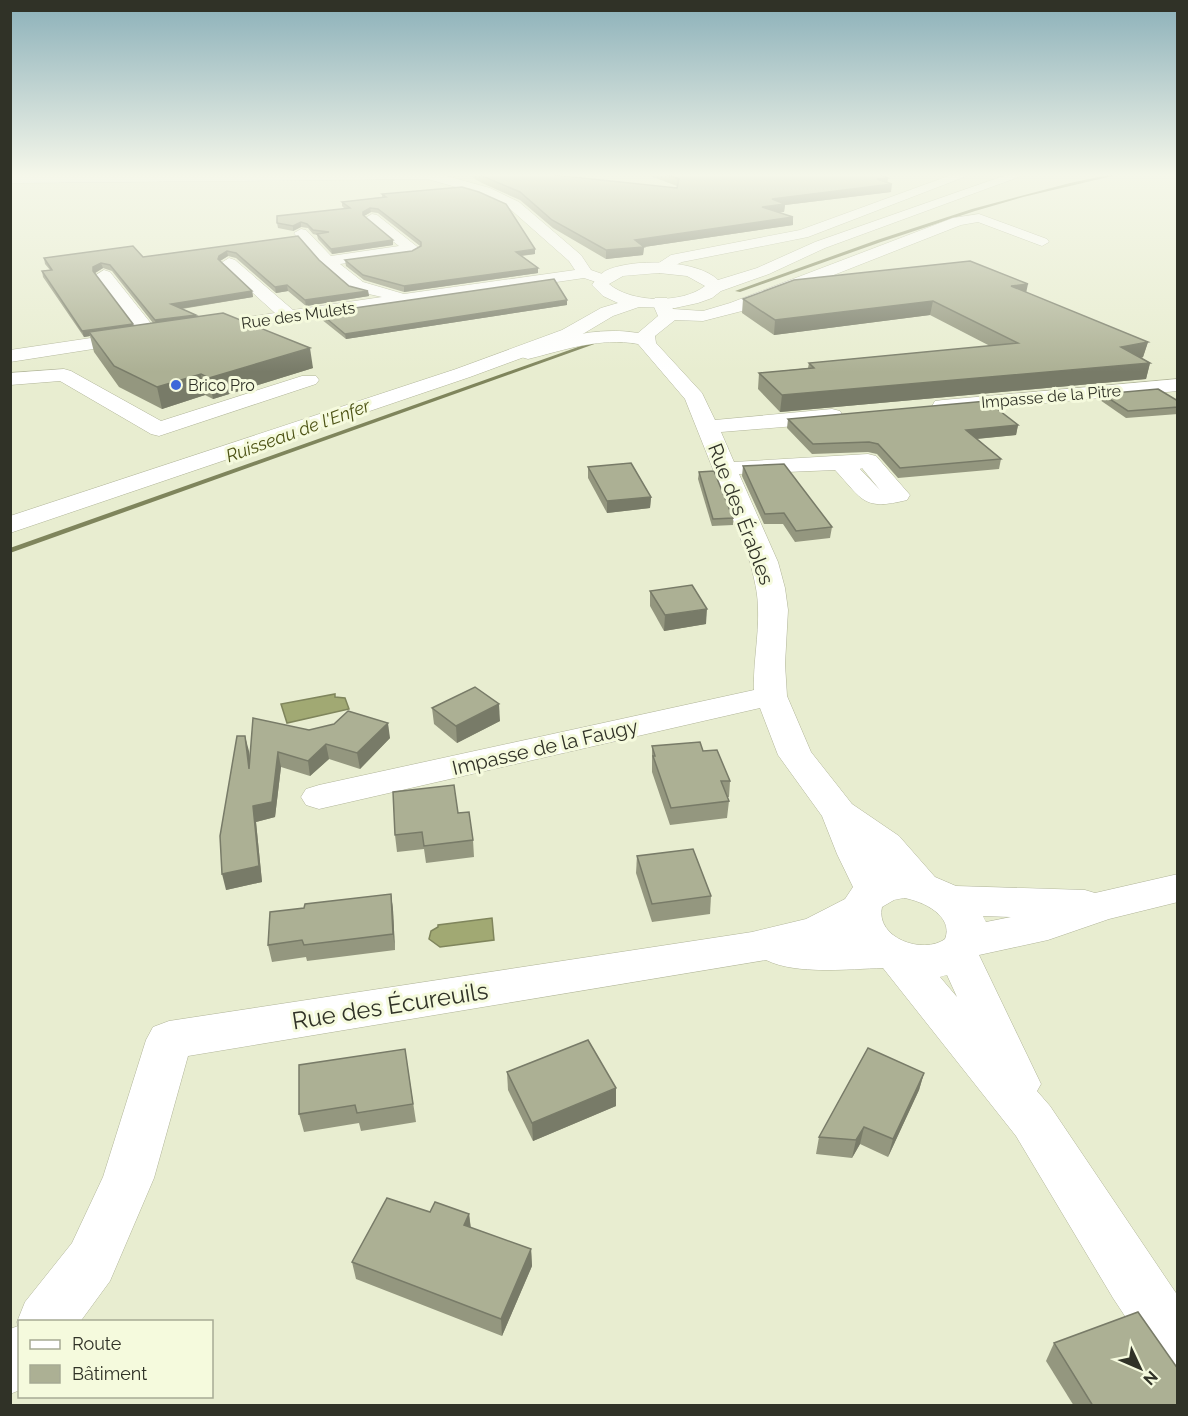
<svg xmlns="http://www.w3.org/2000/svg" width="1188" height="1416" font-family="Raleway,sans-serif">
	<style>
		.water { fill: #a1a973; stroke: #7f855c; stroke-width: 1.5 }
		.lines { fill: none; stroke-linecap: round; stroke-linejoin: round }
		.stream { fill: #7f855c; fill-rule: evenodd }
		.minor-casing { stroke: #b1b599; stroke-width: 1 }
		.major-casing { stroke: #b1b599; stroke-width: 1 }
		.minor { fill: #fff; fill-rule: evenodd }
		.major { fill: #fff; fill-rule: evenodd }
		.wall { fill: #94977f; fill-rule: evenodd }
		.shaded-wall { fill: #787b68 }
		.building { fill: #acb094; stroke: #787b68; stroke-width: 1.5 }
		.poi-dot { fill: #3c68d9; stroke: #f5fadd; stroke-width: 2 }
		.labels { text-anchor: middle; stroke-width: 6; stroke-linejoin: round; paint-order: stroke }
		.far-street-label { font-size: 16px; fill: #303227; stroke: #f5fadd }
		.far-poi-label { font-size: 16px; fill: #303227; stroke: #f5fadd; text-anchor: start }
		.far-water-label { font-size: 18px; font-style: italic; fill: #4d5315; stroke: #f5fadd }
		.street-label { font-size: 20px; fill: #303227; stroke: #f5fadd }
		.near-street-label { font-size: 24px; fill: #303227; stroke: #f5fadd }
	</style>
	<rect width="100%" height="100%" fill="#e8edd0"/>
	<g class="water">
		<path d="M335,694V697L345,698L349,709L287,723L281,704Z"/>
		<path d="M492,918L494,940L440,947L429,939L431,931L438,927V925Z"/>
	</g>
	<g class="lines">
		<g class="stream">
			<path d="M1112,174H1121L1023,197L975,211L881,242L740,292L735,291L877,240L972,209L1070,183Z"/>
			<path d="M595,341L600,342L10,553V548Z"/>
		</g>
		<g class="minor-casing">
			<g id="minor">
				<path d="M439,174L490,188L519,202L581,255L591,270L608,276L610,279L602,284L584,278L201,334L195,333L192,329L195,325L275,313L223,266L221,263L229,258L235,260L293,310L382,297L351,290L321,264L294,233L301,229L306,230L331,256L399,246L367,221L365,218L372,214L377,215L420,249L412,254L340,264L363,282L404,294L575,270L569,261L509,208L480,194L428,179L10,183V175Z"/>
				<path d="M954,174H972L808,237L682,262L659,273L651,268L671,255L800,230Z"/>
				<path d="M979,214L1047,239L1049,242L1042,246L978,222L961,225L742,311L703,321L675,320L655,336L656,343L702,393L715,420L832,409L840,411L843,416L840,421L832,423L721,432L734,462L868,454L876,456L910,495L907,500C863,511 863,500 835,470L739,474L778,562L785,588L788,610L785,664L787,696L811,752L852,804L899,836L935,877L956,886L1085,890L1095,893L1178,874V902L1109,919L1048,940L979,955L1041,1084L1037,1091L1050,1106L1178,1296V1375L1158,1366L1113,1298L1016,1136L883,968C849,969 796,975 766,960L188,1056L154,1178L110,1281L80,1322H20V1390L10,1394V1329L18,1326L17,1322L25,1302L72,1243L103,1177L146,1040L153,1027L169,1021L752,932L806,919L845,899L853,887L837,854L822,816L778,755L760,708L319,809L306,805L301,797L306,789L319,785L754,690C753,663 759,636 758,609C758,593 754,578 750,562L685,399L638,344C599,337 565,350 528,359L521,357L518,353L521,349C560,338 597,326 638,333L658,316L652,302L655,298H667L673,309L703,311L730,303L953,218ZM862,468L880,490L860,469ZM904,898C923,901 954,916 945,939C923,955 875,938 882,907L894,900ZM983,916L1011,917L986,922ZM947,975L957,997L940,977Z"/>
				<path d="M104,270L110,272L157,331L159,335L157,339L10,362V350L138,331L96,275Z"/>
				<path d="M64,369L71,371L161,421L302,376H316L319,380L316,384L159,436L151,434L60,381L10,385V373Z"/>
				<path d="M1178,379V391L943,412L935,411L932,406L935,401L943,400Z"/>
			</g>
		</g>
		<g class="major-casing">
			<path id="major" d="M1009,174H1027L825,248L769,274L721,291L712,298L698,303L675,308L639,307L613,316L576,338L470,377L10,533V516L456,369L562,330L601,308L618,303L603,296L592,285C595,280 599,275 605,271C631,258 697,259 718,280L757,268L815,242ZM659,273L687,276L705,286C682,304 631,303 609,284L623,276Z"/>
		</g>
		<use href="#minor" class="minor"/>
		<use href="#major" class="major"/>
	</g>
	<g class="wall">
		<path d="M467,174H544L677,188V186L645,174H879L888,178L887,182L891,192L785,205L784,212H779L793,225L644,247L643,255L606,259L553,228L520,200L482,183Z"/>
		<path d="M382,194L535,254L522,256L538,268V273L404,292L364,280L346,266L345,260L412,251L420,246L378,213L371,212L364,216L393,245L332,254L318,239L317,235L313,234L308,228L301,227L293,231L278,228L277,223L345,209L342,206V202L382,197Z"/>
		<path d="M298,236L319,260L349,286L368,291L369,296L306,306L288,291L276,293L236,258L228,256L220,261L252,291L253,297L182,309L196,315L197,317L313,368L213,399L205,395L162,409L119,387L94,352L90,336L84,337L43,277L42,271L50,270L45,264L44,258L143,257ZM103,268L112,271L153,323L133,326L95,273Z"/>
		<path d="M1026,293L1148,342L1143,357L1142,358L1150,363L1146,379L780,412L758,389L759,373L808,368L809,363L990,346L930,315L774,335L742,313L743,299Z"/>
		<path d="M567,305L346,339L321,319L320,313Z"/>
		<path d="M1102,394L1178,401V414L1126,418L1100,400Z"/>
		<path d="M788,419L1018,425L1016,435L977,439L1001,459L999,469L898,478L877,454L868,452L812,454L787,428Z"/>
		<path d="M743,466L832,527L830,538L795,542L783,524H764L742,476Z"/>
		<path d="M588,467L651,497L650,508L607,513L588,478Z"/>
		<path d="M699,472L733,518V525L712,526L698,479Z"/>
		<path d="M650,591L706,624L664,631L650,606Z"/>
		<path d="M432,708L500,721L457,743L434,724Z"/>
		<path d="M309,730L390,738L360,769L329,759L310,776L281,767L275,817L256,822L262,882L226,890L249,751L250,760Z"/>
		<path d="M652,746L703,751L730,781L729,797H727L729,801L727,818L670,825L652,772Z"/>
		<path d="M458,813L473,840L474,857L426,863L424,849L397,852L395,835Z"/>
		<path d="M637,856L711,896L710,914L652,922L636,873Z"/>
		<path d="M391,894L393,910L395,950L307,961L306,957L272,962L268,945L304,908Z"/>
		<path d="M405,1049L416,1122L361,1131L359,1123L304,1132L299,1114Z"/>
		<path d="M507,1072L616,1106L533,1141L508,1090Z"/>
		<path d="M924,1073L919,1090L888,1157L860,1144L852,1158L816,1154L819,1137Z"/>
		<path d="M430,1212L469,1214L471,1228L531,1249L532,1266L502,1336L356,1279L352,1262Z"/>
		<path d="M1054,1343L1178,1406H1074L1046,1361Z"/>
	</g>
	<g class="shaded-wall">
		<path d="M888,178L887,185L892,184L891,192L785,205L784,212L762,214V207L772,199Z"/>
		<path d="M370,208L371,212L364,216L363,215V212Z"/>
		<path d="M793,217V225L644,247L643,255L606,259V250L635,240Z"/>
		<path d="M301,222V227L293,231V226Z"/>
		<path d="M393,240V245L332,254L331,249Z"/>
		<path d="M535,249V254L516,256V252Z"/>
		<path d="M227,251L228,256L220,261L218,259L219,256Z"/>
		<path d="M101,263L103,268L95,273L93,271V267Z"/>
		<path d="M538,268V273L404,292V286Z"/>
		<path d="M1028,284L1025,298L1011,286Z"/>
		<path d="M287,285L288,291L276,293L275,287Z"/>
		<path d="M252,291L253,297L172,310L171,304Z"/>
		<path d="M368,291L369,296L306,306L305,300Z"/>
		<path d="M567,300V305L346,339L345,334Z"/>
		<path d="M933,301L930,315L774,335L775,320Z"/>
		<path d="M196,315L198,321L156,327L155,320Z"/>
		<path d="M133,324L134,330L89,332L90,336L84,337L82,331Z"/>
		<path d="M1148,342L1143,357L1117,362L1121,347Z"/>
		<path d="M310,348L313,368L213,399L209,378Z"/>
		<path d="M1150,363L1146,379L780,412L782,395Z"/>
		<path d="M201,374L205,395L162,409L157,387Z"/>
		<path d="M1018,425L1016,435L964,440L966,430Z"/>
		<path d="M651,497L650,508L607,513V501Z"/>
		<path d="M707,609L706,624L664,631L665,615Z"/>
		<path d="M499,704L500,721L457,743L456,726Z"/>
		<path d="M388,723L390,738L360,769L357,753Z"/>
		<path d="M245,736L249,751L252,784L249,769Z"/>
		<path d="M326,744L329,759L310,776L308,761Z"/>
		<path d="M278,752L281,767L275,817L256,822L262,882L226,890L222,874Z"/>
		<path d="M391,894L393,910L395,950L393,934Z"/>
		<path d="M924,1073L919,1090L888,1157L893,1139Z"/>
		<path d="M616,1088V1106L533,1141L532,1123Z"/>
		<path d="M864,1127L860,1144L852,1158L856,1140Z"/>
		<path d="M469,1214L471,1232L464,1225Z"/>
		<path d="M531,1249L532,1266L502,1336L501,1319Z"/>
	</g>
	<g class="building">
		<path d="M478,174H544L677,188L679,179L666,174H879L888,178L877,179L892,184L772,199L785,204L762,207L793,217L635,240L644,247L606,250L552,220L520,192Z"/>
		<path d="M462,187L479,192L506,204L535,249L516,252L538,268L404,286L363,275L345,260L412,251L421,246V242L378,209L370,208L363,212V215L393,240L331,249L317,234L329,232L313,230L307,224L301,222L293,226L277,223V216L350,208L342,202L386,197L382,194Z"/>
		<path d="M298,236L319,260L349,286L368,291L305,300L287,285L275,287L236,253L227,251L219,256L218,259L252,291L171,304L196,315L155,320L110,265L101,263L93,267V271L133,324L82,331L42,271L52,270L44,258L133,246L143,257Z"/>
		<path d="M970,261L1028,284L1011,286L1148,342L1121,347L1150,363L782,395L759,373L814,368L809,363L1018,343L933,301L775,320L743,299L794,280Z"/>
		<path d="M554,279L567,300L345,334L320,313Z"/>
		<path d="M223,313L310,348L209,378L201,374L157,387L114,366L89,332Z"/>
		<path d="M1158,389L1178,401V407L1128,411L1102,394Z"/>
		<path d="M987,401L1018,425L966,430L1001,459L900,468L878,444L869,442L813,444L788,419Z"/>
		<path d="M631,463L651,497L607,501L588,467Z"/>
		<path d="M784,464L832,527L796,531L784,513L765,514L743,466Z"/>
		<path d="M714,471L733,518L713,519L699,472Z"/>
		<path d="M692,585L707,609L665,615L650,591Z"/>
		<path d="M475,687L499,704L456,726L432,708Z"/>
		<path d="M348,711L388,723L357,753L326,744L308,761L278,752L272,802L253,806L259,866L222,874L220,836L237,736H245L249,769L253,718L309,730L334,724Z"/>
		<path d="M700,742L703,751L717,750L730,781H721L729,801L671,808L653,756H655L652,746Z"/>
		<path d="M454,785L458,813L469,812L473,840L424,846L422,832L395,835L393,792Z"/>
		<path d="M693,849L711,896L652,904L637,856Z"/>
		<path d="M391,894L393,934L304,945L302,940L268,945L270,912L304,908L305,904Z"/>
		<path d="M588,1040L616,1088L532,1123L507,1072Z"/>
		<path d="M868,1048L924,1073L893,1139L864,1127L856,1140L819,1137Z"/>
		<path d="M405,1049L413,1104L357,1113L355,1105L299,1114V1065Z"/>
		<path d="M387,1198L430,1212L435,1202L469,1214L464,1225L531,1249L501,1319L352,1262Z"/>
		<path d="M1138,1312L1178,1369V1406H1093L1054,1343Z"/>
	</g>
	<linearGradient id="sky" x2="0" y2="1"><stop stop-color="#8bb0b9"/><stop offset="0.47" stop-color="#f5f7ea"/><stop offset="1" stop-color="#f5f7ea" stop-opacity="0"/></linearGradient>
	<rect width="1188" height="372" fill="url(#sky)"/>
	<circle class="poi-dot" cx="176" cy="385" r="6"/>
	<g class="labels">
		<g class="far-street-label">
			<text transform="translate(298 315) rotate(-8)" y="6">Rue des Mulets</text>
			<text transform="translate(1051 396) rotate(-5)" y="6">Impasse de la Pitre</text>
		</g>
		<g class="far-poi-label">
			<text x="188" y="391">Brico Pro</text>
		</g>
		<g class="far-water-label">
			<text transform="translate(298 431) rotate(-20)" y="6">Ruisseau de l'Enfer</text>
		</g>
		<g class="street-label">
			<text transform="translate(741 514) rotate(69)" y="7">Rue des Érables</text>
			<text transform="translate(545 747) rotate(-13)" y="7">Impasse de la Faugy</text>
		</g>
		<g class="near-street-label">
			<text transform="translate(390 1006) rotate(-9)" y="8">Rue des Écureuils</text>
		</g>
	</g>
	<rect width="1188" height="1416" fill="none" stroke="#303227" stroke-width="24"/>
	<rect x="18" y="1320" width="195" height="78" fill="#f5fadd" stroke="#a6aa94" stroke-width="1.5"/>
	<rect x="30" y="1340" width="30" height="9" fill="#ffffff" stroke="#a6aa94" stroke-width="1.5"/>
	<text x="72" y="1350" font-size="18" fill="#303227">Route</text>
	<rect x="30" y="1365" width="30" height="18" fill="#acb094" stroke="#a6aa94" stroke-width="1.5"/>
	<text x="72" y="1380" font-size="18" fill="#303227">Bâtiment</text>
	<g transform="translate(1140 1368) rotate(134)" stroke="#f5fadd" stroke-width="4.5" paint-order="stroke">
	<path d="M0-4.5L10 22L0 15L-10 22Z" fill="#303227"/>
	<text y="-9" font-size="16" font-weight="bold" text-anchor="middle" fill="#303227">N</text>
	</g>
</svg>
